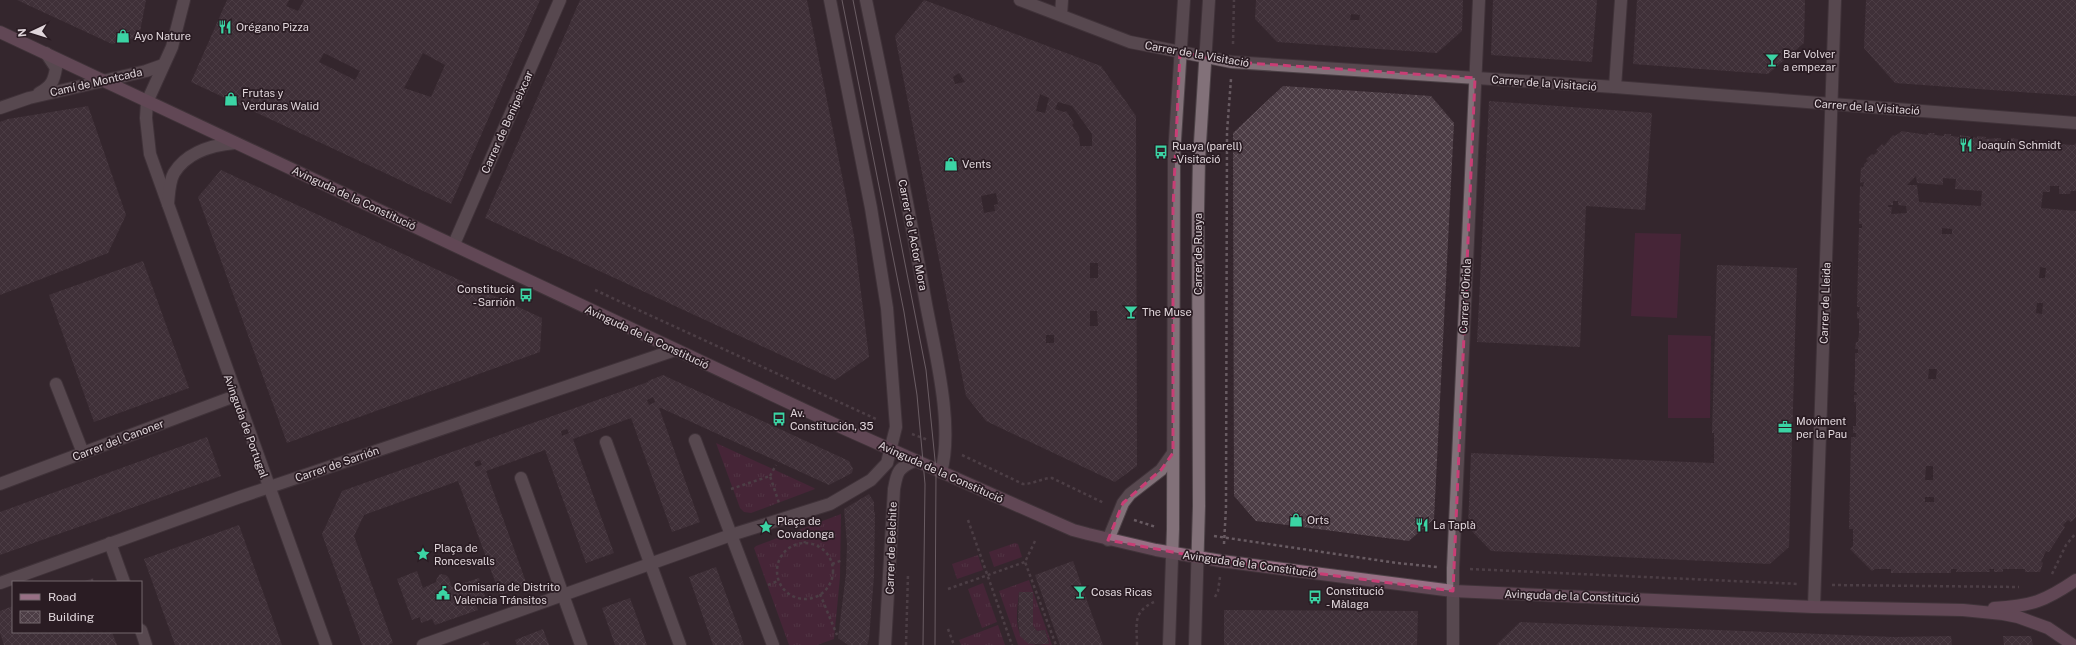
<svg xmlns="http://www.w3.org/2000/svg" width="2076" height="645" font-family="'Public Sans',sans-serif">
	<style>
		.grass { fill: url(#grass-tufts) }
		.pitch { fill: #5b2544 }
		.building { fill: url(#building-cross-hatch); fill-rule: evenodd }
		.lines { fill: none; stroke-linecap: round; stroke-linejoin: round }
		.pedestrian-casing { stroke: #4e4348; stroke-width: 14 }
		.minor-casing { stroke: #4e4348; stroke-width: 14 }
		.tertiary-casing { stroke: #4e4348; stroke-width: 14 }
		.secondary-casing { stroke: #4e4348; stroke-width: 14 }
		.path { stroke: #685b62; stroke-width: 2.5; stroke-dasharray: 3 3; stroke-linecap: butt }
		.pedestrian { stroke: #827179; stroke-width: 12 }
		.minor { stroke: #827179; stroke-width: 12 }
		.tertiary { stroke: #827179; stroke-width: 12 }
		.secondary { stroke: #987085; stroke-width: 12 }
		.tram { stroke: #aa9ea4; stroke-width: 1 }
		.marked { fill: none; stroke: #c83e75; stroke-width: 3; stroke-dasharray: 8 5; stroke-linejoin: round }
		.labels { text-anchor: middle; stroke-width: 3.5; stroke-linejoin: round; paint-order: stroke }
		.poi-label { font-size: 11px; fill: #e0d6db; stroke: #2a1c23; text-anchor: start }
		.street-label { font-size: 11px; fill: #e0d6db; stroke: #2a1c23 }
	</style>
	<defs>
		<pattern id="grass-tufts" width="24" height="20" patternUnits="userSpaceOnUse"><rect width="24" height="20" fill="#5b2544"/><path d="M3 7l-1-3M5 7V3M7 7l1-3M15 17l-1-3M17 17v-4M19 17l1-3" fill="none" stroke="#72445e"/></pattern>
		<pattern id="building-cross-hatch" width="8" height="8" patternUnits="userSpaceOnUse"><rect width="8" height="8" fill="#4c3d45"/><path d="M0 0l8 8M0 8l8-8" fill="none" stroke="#66585f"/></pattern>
	</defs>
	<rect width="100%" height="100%" fill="#34262d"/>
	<g class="grass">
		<path d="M716,443L814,488L815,489L751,513L744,512L740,508Z"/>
		<path d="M841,514L840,577L834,639L817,645H789L754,548L756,546Z"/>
		<path d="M1015,543L1018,544L1022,557L994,567L989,552Z"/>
		<path d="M978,555L983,570L957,579L952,564Z"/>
		<path d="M1029,580L1052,645H1039L1049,643L1045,630L1037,631L1033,626V592H1019C1017,612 1011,640 1036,645H1018L999,591Z"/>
		<path d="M983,583L997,622L982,628L968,589Z"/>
		<path d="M998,625L1005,645H961L959,640Z"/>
	</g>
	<g class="pitch">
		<path d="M1635,233L1681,234L1677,318L1631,316Z"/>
		<path d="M1668,335L1711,336L1710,418H1668Z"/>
	</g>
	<g class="building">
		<path d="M17,0H146L139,37L112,44Z"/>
		<path d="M227,0H289L286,6L298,11L304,0H540L451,204L191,82ZM324,53L360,71L355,80L319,62ZM423,53L445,65L431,97L404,88Z"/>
		<path d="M580,0H807L854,236L869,357L835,380L485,218Z"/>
		<path d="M924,0L1101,66L1136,116L1137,466L1115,482L986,421L966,396L895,36ZM959,73L965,82L955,84L953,77ZM1040,94L1049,98L1045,113L1036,111ZM1058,102L1072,106L1092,134V146H1080L1079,136L1072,125L1074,123L1066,111L1064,112L1055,109ZM996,193L998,204L994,205L995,211L984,213L981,196ZM1090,263H1098V278H1090ZM1090,311H1097L1098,326H1090ZM1046,335H1054V343H1046Z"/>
		<path d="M1256,0H1463L1462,31L1437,53L1277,42L1255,19ZM1351,14L1360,15L1359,20H1350Z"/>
		<path d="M1493,0H1597L1592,62L1491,55Z"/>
		<path d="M1637,0H1805L1804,43L1768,74L1633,64Z"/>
		<path d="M1866,0H2076V96L1895,83L1864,48Z"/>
		<path d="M1283,86L1431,96L1454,123L1434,519L1409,541L1256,521L1234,496L1233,133Z"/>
		<path d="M1489,101L1652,113L1645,210L1586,206L1580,347L1477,342Z"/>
		<path d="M88,106L126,215L108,253L0,295V122L8,119Z"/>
		<path d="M1901,131L1928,135V133H1935L1934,135L1944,136V134H1951V136L1960,137V135L1977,138V136L1986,137L1985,139L2001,138V140L2011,141V138L2018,139V141L2035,142V140L2042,141V143L2051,144V141L2058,142V144L2074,145L2076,143V191H2071L2070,194H2059V186H2050V192H2043L2041,208L2076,211V517L2071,522L2068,520L2063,525L2065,527L2049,552L2046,551L2041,562L2043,563L2040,572H2025V569H2003V572H1994V569H1989L1990,572H1956L1957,569H1951V573H1891V569H1875L1872,571L1850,549L1853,546V529H1849L1851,437H1856V433H1853V426H1856V402H1854V395H1857V393L1854,391L1855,375V353H1858V349H1855L1856,342H1858L1859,333V319L1857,318V311L1859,312L1860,307H1857L1859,228H1862V224H1859L1860,186L1863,187L1864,182L1860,183L1861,168L1864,167V164L1868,161L1866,159L1872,154L1874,155L1878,151L1876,150L1882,144L1884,146L1893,135L1895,136L1901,132ZM1916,176L1917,183L1943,185V178L1956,179L1955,189L1982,191L1981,206L1919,202L1917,185H1907ZM1893,201H1898V205L1906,206L1907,213L1891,214L1892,207H1888V205H1893ZM1942,228L1952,229V234H1942ZM2040,267L2046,268L2045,278H2039ZM2037,303H2043L2042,314L2036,313ZM1929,369H1937L1936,379H1928ZM1926,466H1933V480H1925ZM1925,497H1934V502H1925Z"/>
		<path d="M221,170L542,318L540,352L287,443L198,197Z"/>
		<path d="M143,261L189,388L94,422L49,295Z"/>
		<path d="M1717,265L1797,268L1789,547L1770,564L1491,551L1468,527L1471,453L1714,463V433H1712Z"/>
		<path d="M663,375L849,461L853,469L852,473L829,485L661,408H659L700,522L672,532L631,418L573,439L614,553L586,563L545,450L486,471L527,585L500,595L458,481L364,515L354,536L393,643L388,645H362L322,534L342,491L648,382V381ZM653,397L655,402L649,405L647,400ZM567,429L569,433L562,436L561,431ZM480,460L482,465L476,467L474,462Z"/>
		<path d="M207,437L221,476L0,555V512Z"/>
		<path d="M869,494L874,502V512H875L874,576L869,639L867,645H848L838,638L846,574L847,544L844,509Z"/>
		<path d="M239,525L282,645H175L144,559Z"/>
		<path d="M1073,561L1091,612L1103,645H1060L1035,575Z"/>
		<path d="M716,567L738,627L744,645H713L689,577Z"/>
		<path d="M417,571L423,588L436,582L437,578L440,574L446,575L449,578L452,587L479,578L486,599L475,603L478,610L435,625L432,619L421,623L420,617L412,620L397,579Z"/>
		<path d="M93,578L94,582H82Z"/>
		<path d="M1019,592H1033V626L1037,631L1045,630L1049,644H1029L1020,636L1018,621Z"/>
		<path d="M630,598L647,645H615L602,608Z"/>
		<path d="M13,606V632H112L117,645H4L0,633V611Z"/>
		<path d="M1224,610L1418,611L1417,645H1224Z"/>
		<path d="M1520,622L1894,637L1951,636L1952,645H1496Z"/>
		<path d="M543,629L549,645H517L515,640Z"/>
		<path d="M2003,636H2031L2033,645H2004Z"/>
		<path d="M488,641L490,645H479Z"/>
	</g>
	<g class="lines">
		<g class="pedestrian-casing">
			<path id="pedestrian" d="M1061,15L1062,0"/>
		</g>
		<g class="minor-casing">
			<g id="minor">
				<path d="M866,0C887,101 908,202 926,304C935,352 954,426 941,472"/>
				<path d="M1020,0L1130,42L1232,62L1615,87L2076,123"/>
				<path d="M1615,87L1621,0"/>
				<path d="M39,93C51,87 54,81 56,68L46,53"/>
				<path d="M147,102L146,118L150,154L326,645"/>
				<path d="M0,108L29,98L146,71L163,65"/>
				<path d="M168,204C169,194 169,182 174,173C187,152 212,145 235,143"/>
				<path d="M454,244L560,0"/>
				<path d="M56,384L83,453"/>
				<path d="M695,440L773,645"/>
				<path d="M606,442L680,645"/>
				<path d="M521,478L581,645"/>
				<path d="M0,484L235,396"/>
				<path d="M1108,540L1123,503L1130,494L1161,470L1173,453"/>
				<path d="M110,543L124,582"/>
				<path d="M0,583L240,497L675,350"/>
				<path d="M1814,607L1835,0"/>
				<path d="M141,630L146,645"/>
				<path d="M423,645L731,535L830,504L871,480L887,463L896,427L887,308L871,208L830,0"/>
				<path d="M885,645L894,489C897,472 898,468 914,461"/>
				<path d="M1453,645V568L1479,0"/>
			</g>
		</g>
		<g class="tertiary-casing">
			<g id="tertiary">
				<path d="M147,102L172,47L184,0"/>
				<path d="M1169,645L1173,529L1174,155L1184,0"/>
				<path d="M1195,645L1199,506L1198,211L1199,159L1209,0"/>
			</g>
		</g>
		<g class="secondary-casing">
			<g id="secondary">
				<path d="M0,32L845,429L991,494L1073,530L1088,534L1156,550L1221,561L1453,591L1814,607L1963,610L2003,614L2018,617L2048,628L2073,645"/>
				<path d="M1994,608C2032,606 2045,601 2076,580"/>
			</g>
		</g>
		<g class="path">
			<path d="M1233,44L1234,0"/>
			<path d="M595,290L878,420"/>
			<path d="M912,434L928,440"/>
			<path d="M962,455L1023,484C1034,484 1042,478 1052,478L1104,503"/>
			<path d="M770,476L776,465"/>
			<path d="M731,489L770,476L779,503"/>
			<path d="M968,520L1012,645"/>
			<path d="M1134,520L1156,527"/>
			<path d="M800,530L805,543"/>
			<path d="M1214,536L1397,563L1437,567"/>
			<path d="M1035,541L1025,562L1056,645"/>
			<circle cx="805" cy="571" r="28"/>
			<path d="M1224,544L1226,507L1227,132L1231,79"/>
			<path d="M832,564L843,560"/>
			<path d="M1470,569L1799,584"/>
			<path d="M2052,574L2066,545L2076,533"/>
			<path d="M768,585L778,581"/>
			<path d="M1832,585L2019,587"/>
			<path d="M948,589L1025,562"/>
			<path d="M820,594L837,635"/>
			<path d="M1215,597L1218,591L1220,577"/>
			<path d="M948,629L954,645"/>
			<path d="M906,645L908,574"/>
			<path d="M1137,645C1137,625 1132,612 1154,602"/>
		</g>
		<use href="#pedestrian" class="pedestrian"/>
		<use href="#minor" class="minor"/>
		<use href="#tertiary" class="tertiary"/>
		<use href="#secondary" class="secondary"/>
		<g class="tram">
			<path d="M842,0L904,312L917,395L925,484L923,645"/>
			<path d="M853,0L926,370L936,470L935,645"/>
		</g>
	</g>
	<path d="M0 0H2076V645H0ZM1180,52L1232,62L1475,78L1453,591L1221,561L1108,540L1123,503L1161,470L1173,453V208Z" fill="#34262d" fill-opacity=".55" fill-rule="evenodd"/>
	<path class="marked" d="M1180,52L1232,62L1475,78L1453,591L1221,561L1108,540L1123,503L1161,470L1173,453V208Z"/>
	<defs>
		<g id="restaurant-bare" transform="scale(1.08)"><path d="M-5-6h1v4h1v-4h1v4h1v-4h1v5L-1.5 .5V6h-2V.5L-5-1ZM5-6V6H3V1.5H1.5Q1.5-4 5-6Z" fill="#3bd4a4" stroke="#2a1c23" stroke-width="2.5" paint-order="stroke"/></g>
		<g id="shop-bare" transform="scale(1.08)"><path d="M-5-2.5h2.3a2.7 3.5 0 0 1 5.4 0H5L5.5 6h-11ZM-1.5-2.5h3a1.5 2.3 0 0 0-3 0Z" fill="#3bd4a4" stroke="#2a1c23" stroke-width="2.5" paint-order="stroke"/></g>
		<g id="bar-bare" transform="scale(1.08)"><path d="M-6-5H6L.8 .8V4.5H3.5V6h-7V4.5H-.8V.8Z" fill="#3bd4a4" stroke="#2a1c23" stroke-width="2.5" paint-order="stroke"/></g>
		<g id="bus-bare" transform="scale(1.08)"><path d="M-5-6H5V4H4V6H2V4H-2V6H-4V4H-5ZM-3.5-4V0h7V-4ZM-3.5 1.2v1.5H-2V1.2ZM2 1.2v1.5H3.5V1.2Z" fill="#3bd4a4" stroke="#2a1c23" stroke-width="2.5" paint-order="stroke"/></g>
		<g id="office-bare" transform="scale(1.08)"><path d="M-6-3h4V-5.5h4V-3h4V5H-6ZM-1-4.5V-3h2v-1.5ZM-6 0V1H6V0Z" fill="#3bd4a4" stroke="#2a1c23" stroke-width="2.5" paint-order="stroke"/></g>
		<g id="sight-bare" transform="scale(1.08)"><path d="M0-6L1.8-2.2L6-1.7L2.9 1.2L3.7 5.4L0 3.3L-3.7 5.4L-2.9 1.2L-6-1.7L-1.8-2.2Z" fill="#3bd4a4" stroke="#2a1c23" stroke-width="2.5" paint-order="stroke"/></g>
		<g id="civic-bare" transform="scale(1.08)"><path d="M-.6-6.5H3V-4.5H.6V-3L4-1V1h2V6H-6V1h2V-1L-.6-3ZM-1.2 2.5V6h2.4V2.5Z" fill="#3bd4a4" stroke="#2a1c23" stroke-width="2.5" paint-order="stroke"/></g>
	</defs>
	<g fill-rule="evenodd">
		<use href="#restaurant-bare" x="225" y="27"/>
		<use href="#shop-bare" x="123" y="36"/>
		<use href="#bar-bare" x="1772" y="60"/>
		<use href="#shop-bare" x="231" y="99"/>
		<use href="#restaurant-bare" x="1966" y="145"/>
		<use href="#bus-bare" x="1161" y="152"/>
		<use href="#shop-bare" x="951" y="164"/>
		<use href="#bus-bare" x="526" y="295"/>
		<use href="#bar-bare" x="1131" y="312"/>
		<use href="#bus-bare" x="779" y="419"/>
		<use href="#office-bare" x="1785" y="427"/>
		<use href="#shop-bare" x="1296" y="520"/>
		<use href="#restaurant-bare" x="1422" y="525"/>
		<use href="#sight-bare" x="766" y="527"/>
		<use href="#sight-bare" x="423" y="554"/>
		<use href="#bar-bare" x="1080" y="592"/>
		<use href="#civic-bare" x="443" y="593"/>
		<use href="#bus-bare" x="1315" y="597"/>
	</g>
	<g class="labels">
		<g class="poi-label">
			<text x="236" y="31">Orégano Pizza</text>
			<text x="134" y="40">Ayo Nature</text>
			<text x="1783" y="58">Bar Volver<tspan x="1783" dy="13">a empezar</tspan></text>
			<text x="242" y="97">Frutas y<tspan x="242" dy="13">Verduras Walid</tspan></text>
			<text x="1977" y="149">Joaquín Schmidt</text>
			<text x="1172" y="150">Ruaya (parell)<tspan x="1172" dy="13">- Visitació</tspan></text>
			<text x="962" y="168">Vents</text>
			<text x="515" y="293" text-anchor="end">Constitució<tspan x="515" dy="13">- Sarrión</tspan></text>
			<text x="1142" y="316">The Muse</text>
			<text x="790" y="417">Av.<tspan x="790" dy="13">Constitución, 35</tspan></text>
			<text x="1796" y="425">Moviment<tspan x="1796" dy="13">per la Pau</tspan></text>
			<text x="1307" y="524">Orts</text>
			<text x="777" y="525">Plaça de<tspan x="777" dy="13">Covadonga</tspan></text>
			<text x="1433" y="529">La Taplà</text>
			<text x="434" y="552">Plaça de<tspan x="434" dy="13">Roncesvalls</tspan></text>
			<text x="454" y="591">Comisaría de Distrito<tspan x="454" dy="13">Valencia Tránsitos</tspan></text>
			<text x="1326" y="595">Constitució<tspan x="1326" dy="13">- Màlaga</tspan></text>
			<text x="1091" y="596">Cosas Ricas</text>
		</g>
		<g class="street-label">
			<text transform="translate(1197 54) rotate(10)" y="4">Carrer de la Visitació</text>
			<text transform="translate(96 82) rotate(-13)" y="4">Camí de Montcada</text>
			<text transform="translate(1544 83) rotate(4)" y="4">Carrer de la Visitació</text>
			<text transform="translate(1867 107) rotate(4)" y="4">Carrer de la Visitació</text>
			<text transform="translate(507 122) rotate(-66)" y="4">Carrer de Benipeixcar</text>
			<text transform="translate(354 198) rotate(25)" y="4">Avinguda de la Constitució</text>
			<text transform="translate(913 235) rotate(79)" y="4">Carrer de l'Actor Mora</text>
			<text transform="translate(1198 254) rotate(-90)" y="4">Carrer de Ruaya</text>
			<text transform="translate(1465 296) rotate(-87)" y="4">Carrer d'Oriola</text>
			<text transform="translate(1825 303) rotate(-88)" y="4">Carrer de Lleida</text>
			<text transform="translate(647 337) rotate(25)" y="4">Avinguda de la Constitució</text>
			<text transform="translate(246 426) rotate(70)" y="4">Avinguda de Portugal</text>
			<text transform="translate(118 440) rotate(-21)" y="4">Carrer del Canoner</text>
			<text transform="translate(337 464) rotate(-19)" y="4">Carrer de Sarrión</text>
			<text transform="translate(941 472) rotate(24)" y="4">Avinguda de la Constitució</text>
			<text transform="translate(891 548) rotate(-88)" y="4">Carrer de Belchite</text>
			<text transform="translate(1250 564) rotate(8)" y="4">Avinguda de la Constitució</text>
			<text transform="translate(1572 596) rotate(2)" y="4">Avinguda de la Constitució</text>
		</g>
	</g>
	<rect x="12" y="581" width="130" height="52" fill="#2a1c23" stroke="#73666d"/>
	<rect x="20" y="594" width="20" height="6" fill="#987085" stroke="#73666d"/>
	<text x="48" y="601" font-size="12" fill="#e0d6db">Road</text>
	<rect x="20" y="611" width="20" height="12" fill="url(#building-cross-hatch)" stroke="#73666d"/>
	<text x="48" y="621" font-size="12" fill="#e0d6db">Building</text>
	<g transform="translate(32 32) rotate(266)" stroke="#2a1c23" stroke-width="3" paint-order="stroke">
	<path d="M0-3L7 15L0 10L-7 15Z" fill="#e0d6db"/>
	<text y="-6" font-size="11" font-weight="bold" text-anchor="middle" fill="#e0d6db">N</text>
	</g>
</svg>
